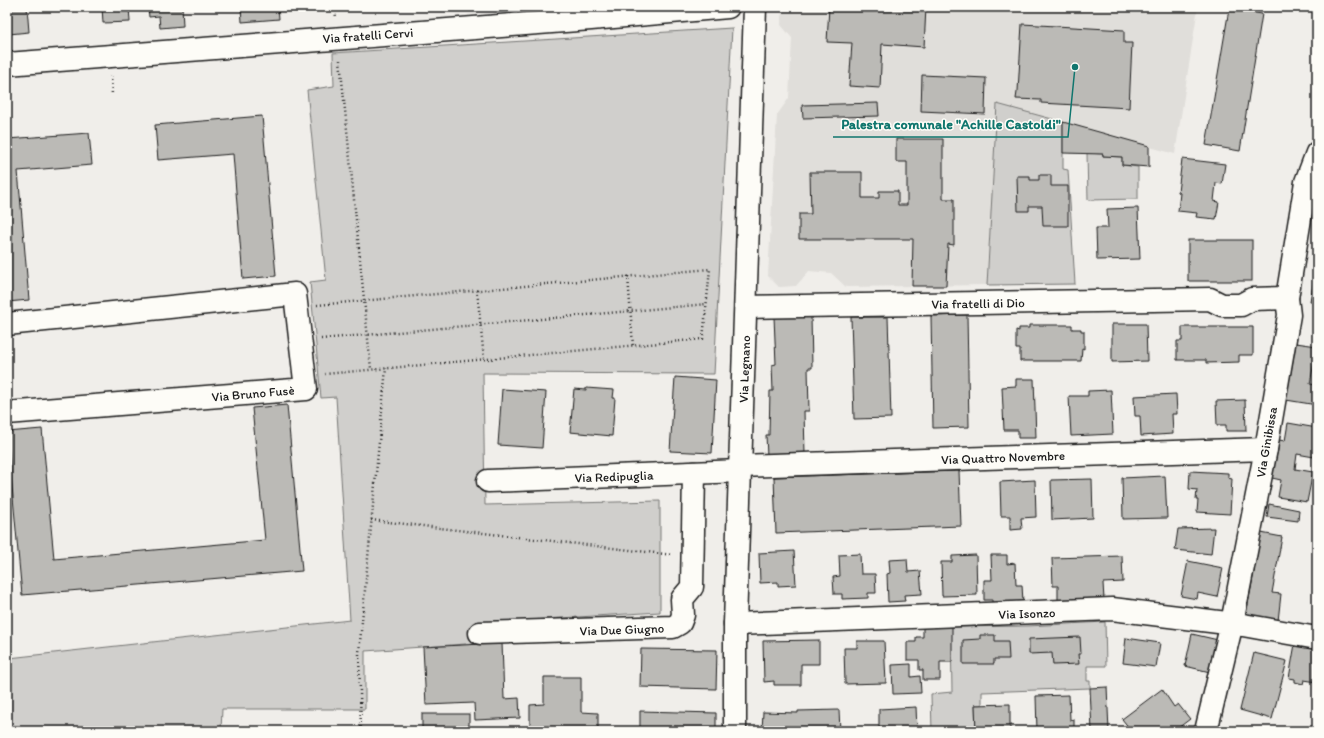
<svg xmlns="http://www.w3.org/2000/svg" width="1324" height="738" font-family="Itim,sans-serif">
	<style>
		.built { fill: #e0deda }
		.green { fill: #d0cfcc; stroke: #767674 }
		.building { fill: #bbbab6; stroke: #1c1c1c }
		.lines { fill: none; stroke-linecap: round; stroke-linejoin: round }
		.minor-casing { stroke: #1c1c1c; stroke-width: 25 }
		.path { stroke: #1c1c1c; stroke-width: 2.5; stroke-dasharray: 1 3; stroke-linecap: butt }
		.minor { stroke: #fdfcf7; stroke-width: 22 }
		.labels { text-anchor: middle; stroke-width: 3; stroke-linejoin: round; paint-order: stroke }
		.street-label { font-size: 13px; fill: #1c1c1c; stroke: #fdfcf7 }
		.leader { fill: none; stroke: #0f766e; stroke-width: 1.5 }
		.callout-dot { fill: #0f766e; stroke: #fdfcf7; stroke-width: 1.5 }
		.callout-label { font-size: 14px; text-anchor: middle; font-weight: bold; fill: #0f766e; stroke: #fdfcf7; stroke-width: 3; stroke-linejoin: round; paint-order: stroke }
	</style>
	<rect width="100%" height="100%" fill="#f0eeea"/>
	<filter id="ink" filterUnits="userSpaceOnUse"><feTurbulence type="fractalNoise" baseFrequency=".025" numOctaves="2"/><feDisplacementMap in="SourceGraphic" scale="8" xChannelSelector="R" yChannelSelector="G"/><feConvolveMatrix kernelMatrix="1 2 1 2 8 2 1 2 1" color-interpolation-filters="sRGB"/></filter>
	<g filter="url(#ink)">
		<path class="built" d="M782,7H1198L1175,154L997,104L987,285L846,287L831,273L809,271L796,286L779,287L768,276L777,115L789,98L792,38L781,25Z"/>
		<g class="green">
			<path d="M732,28L714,374L483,373L485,505L660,501V612L479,623L480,643L365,651V709H222L221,731H7V645L9,658L350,620L336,397L321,398L310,282L326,280L307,90L334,86L333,53Z"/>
			<path d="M997,104L1063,122V169L1068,170L1075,284L987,285Z"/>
			<path d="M1087,153L1103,154V156L1122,157V165L1138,167V199L1088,200Z"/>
			<path d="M1105,622L1106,666H1087V681H1090V688L982,692V705H975L976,731H932L931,694L952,692L951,627L1028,626Z"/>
		</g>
		<g class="building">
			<path d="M7,7H27L29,32L9,34L8,27H7Z"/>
			<path d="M69,7H99L69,9Z"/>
			<path d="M102,7H129L130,22L103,23Z"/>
			<path d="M148,7H182L183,26L160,28L159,16L149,17Z"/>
			<path d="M241,7H278L279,19L242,22Z"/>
			<path d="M829,7H926L924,47L882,44L880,88L849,86L852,43L827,42Z"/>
			<path d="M1229,9L1262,14L1240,151L1206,145Z"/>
			<path d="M1022,24L1124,30V43H1132L1129,108L1041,103V100L1016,99L1017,92L1018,91Z"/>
			<path d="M922,75L986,78L985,114L921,111Z"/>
			<path d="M878,103L879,116L803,118L802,105Z"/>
			<path d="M262,116L276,276L243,279L233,154L158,160L155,125Z"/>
			<path d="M1063,122L1149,146V167L1122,165V157L1103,156V154L1063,153Z"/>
			<path d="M89,133L92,165L18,171L29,300L7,302V139Z"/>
			<path d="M896,139H943V199H954V245L948,244L946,286H912L913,239H799V214H811L810,172H862V198H879V191H898V205H907V162H896Z"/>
			<path d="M1182,159L1225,164L1222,184L1216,183L1214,201L1219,202L1216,219L1196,217L1197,213L1178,211L1180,193L1178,192Z"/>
			<path d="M1039,175H1051V186H1068V226H1043L1042,206H1029V211H1018L1017,176H1030V180H1039Z"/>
			<path d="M1138,208L1140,259L1097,260L1096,228H1108L1107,209Z"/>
			<rect x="1188" y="240" width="64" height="41"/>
			<path d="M1316,269L1317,270V302L1310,301Z"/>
			<path d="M967,315L969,427L933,428L931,316Z"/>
			<path d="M811,316L812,368H808L809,411H804L805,455L767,456L766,435H769L770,391H773L772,365L776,364L774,317Z"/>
			<path d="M851,317H888L891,418L854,419Z"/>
			<path d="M1112,324H1146L1147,361L1112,362Z"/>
			<path d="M1029,325H1072V329H1081V331H1084V349L1082,348L1081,361H1020V349H1016V330L1019,331V328H1029Z"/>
			<path d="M1182,327H1253V355H1239V362L1206,363V360H1177V341H1182Z"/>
			<path d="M1296,343L1317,346L1310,384L1317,385V405L1286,400Z"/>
			<path d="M675,377L716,380L712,453L670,451Z"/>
			<path d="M1016,379H1034L1036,438H1018V430H1004L1002,387L1016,386Z"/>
			<path d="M586,388L614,390L613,398H615L612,436L570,432L574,389L586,390Z"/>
			<path d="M502,389L546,392L542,448L498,445Z"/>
			<path d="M1111,390L1113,434L1071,436L1069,396H1088V391Z"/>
			<path d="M1176,394L1177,414H1172L1173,434L1141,436L1140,416H1135L1134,396Z"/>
			<path d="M1245,400L1246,431H1226V425H1217L1216,401Z"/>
			<path d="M287,405L302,571L22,595L7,432L42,429L54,559L265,540L252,408Z"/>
			<path d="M1288,423L1317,428V441L1314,457L1297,454L1295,469L1313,472L1307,502L1278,497L1281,480L1272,478L1279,440L1285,441Z"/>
			<path d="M959,471L961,526L776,533L774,477Z"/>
			<path d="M1190,471L1228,473V478L1232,479L1230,514L1197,512L1198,500H1196L1197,490L1189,489Z"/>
			<path d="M1165,476L1167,518L1123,519L1122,478Z"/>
			<path d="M1092,479L1093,518L1052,520L1051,480Z"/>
			<path d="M1035,480L1036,517L1021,518L1022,529L1010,530V516H1001L1000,482Z"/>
			<path d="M1269,504L1299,510L1298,521L1267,517Z"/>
			<path d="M1214,528L1211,554L1175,550L1178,529Z"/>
			<path d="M1261,533L1282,537L1272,593L1281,594L1278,621L1246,615Z"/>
			<path d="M794,551L796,585L778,586V582L760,583L759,553Z"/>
			<path d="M860,554L861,574H875L876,593H868V598L842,599V594H834L833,577L840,576L839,555Z"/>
			<path d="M976,555L977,595L942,596L941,562H952V556Z"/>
			<path d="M991,555H1007V564L1015,563L1016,585H1022L1023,602L992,603V600H984V580H992Z"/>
			<path d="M1122,556L1123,582L1103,583L1104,600L1058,602V586H1053L1052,558Z"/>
			<path d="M907,559L908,572L920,571L922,594L904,595L905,601L888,602L887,574L890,573L889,560Z"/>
			<path d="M1188,561L1223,568L1217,597L1198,593L1197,599L1181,596Z"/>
			<path d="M923,625H952V662H940V680H923V670H919V660H907V642H916V637H923Z"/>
			<path d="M1192,634L1218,640L1210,672L1185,666Z"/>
			<path d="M980,635H995V641H1008L1009,659H994V664H963V640L980,639Z"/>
			<path d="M1080,637L1081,654H1078L1079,664L1053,665L1052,653L1029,654V639Z"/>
			<path d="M1126,638L1160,643L1156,667L1123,663Z"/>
			<path d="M819,640V664H801V685H774V681L764,682L763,641Z"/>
			<path d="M857,641H884L886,683L845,684L844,648H857Z"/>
			<path d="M502,643L504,699L519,698L520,718L475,720L474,703L426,705L423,647Z"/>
			<path d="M1295,644L1317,648V682L1304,680L1303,684L1295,682V679L1289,678Z"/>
			<path d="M641,649L717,650L716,689L640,687Z"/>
			<path d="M1254,653L1287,661L1272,719L1240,710Z"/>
			<path d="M911,664V677L920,676L921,693L893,694L892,665Z"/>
			<path d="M544,677H581V712L598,713V731H530V705L544,704Z"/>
			<path d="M1107,687L1109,731H1092L1090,688Z"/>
			<path d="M1162,689L1174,707L1178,704L1190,719L1174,731H1128L1130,729L1122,719Z"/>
			<path d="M1069,695L1070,720L1074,719V731H1037L1036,696Z"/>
			<path d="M1010,704V729H1014V731H1027H976L975,705Z"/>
			<path d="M916,707L917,731H879V709Z"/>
			<path d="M839,710L840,731H804L803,728H800V731H762L763,712L798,713V711Z"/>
			<path d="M640,711L716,713V731H640Z"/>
			<rect x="422" y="714" width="47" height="17"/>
		</g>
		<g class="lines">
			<g class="minor-casing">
				<g id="minor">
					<path d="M7,64L591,19L728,7"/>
					<path d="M746,307L1210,299L1222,305H1241L1252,299L1287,298"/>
					<path d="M7,324L295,294L306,389L7,413"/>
					<path d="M740,466L1266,449"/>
					<path d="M488,481L740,471"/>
					<path d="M735,624L1112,609L1243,625L1317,638"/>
					<path d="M480,633L673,627L680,623L683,615L682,599L692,587L694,473"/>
					<path d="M735,731V624L755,7"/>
					<path d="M1206,731L1232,623L1266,449L1289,315L1287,298L1306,182L1317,153"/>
				</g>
			</g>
			<g class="path">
				<path d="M335,7L336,18"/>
				<path d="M340,60L371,369"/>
				<path d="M111,76L112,95"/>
				<path d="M628,276L633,346"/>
				<path d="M477,290L484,359"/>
				<path d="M317,305L710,269L703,339L325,374"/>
				<path d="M321,339L707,304"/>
				<path d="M371,520L673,555"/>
				<path d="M361,731L359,653L386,368"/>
			</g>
			<use href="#minor" class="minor"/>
		</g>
	</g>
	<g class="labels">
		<g class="street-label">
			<text transform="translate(368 35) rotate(-4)" y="5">Via fratelli Cervi</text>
			<text transform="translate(978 303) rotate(-1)" y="5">Via fratelli di Dio</text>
			<text transform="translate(744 369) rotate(-88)" y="5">Via Legnano</text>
			<text transform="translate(253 393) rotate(-5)" y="5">Via Bruno Fusè</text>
			<text transform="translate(1266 442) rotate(-80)" y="5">Via Ginibissa</text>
			<text transform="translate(1003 457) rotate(-2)" y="5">Via Quattro Novembre</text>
			<text transform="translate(614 476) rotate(-2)" y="5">Via Redipuglia</text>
			<text transform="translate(1027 613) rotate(-2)" y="5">Via Isonzo</text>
			<text transform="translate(622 629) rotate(-2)" y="5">Via Due Giugno</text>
		</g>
	</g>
	<path class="leader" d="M1075 67L1068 137H833"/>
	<circle class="callout-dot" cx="1075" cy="67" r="4"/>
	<g class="callout-label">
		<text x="951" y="129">Palestra comunale "Achille Castoldi"</text>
	</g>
	<rect width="1324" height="738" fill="none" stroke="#fdfcf7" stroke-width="24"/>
	<rect x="12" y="12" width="1300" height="714" fill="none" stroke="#1c1c1c" stroke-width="1.5" filter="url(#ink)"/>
</svg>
